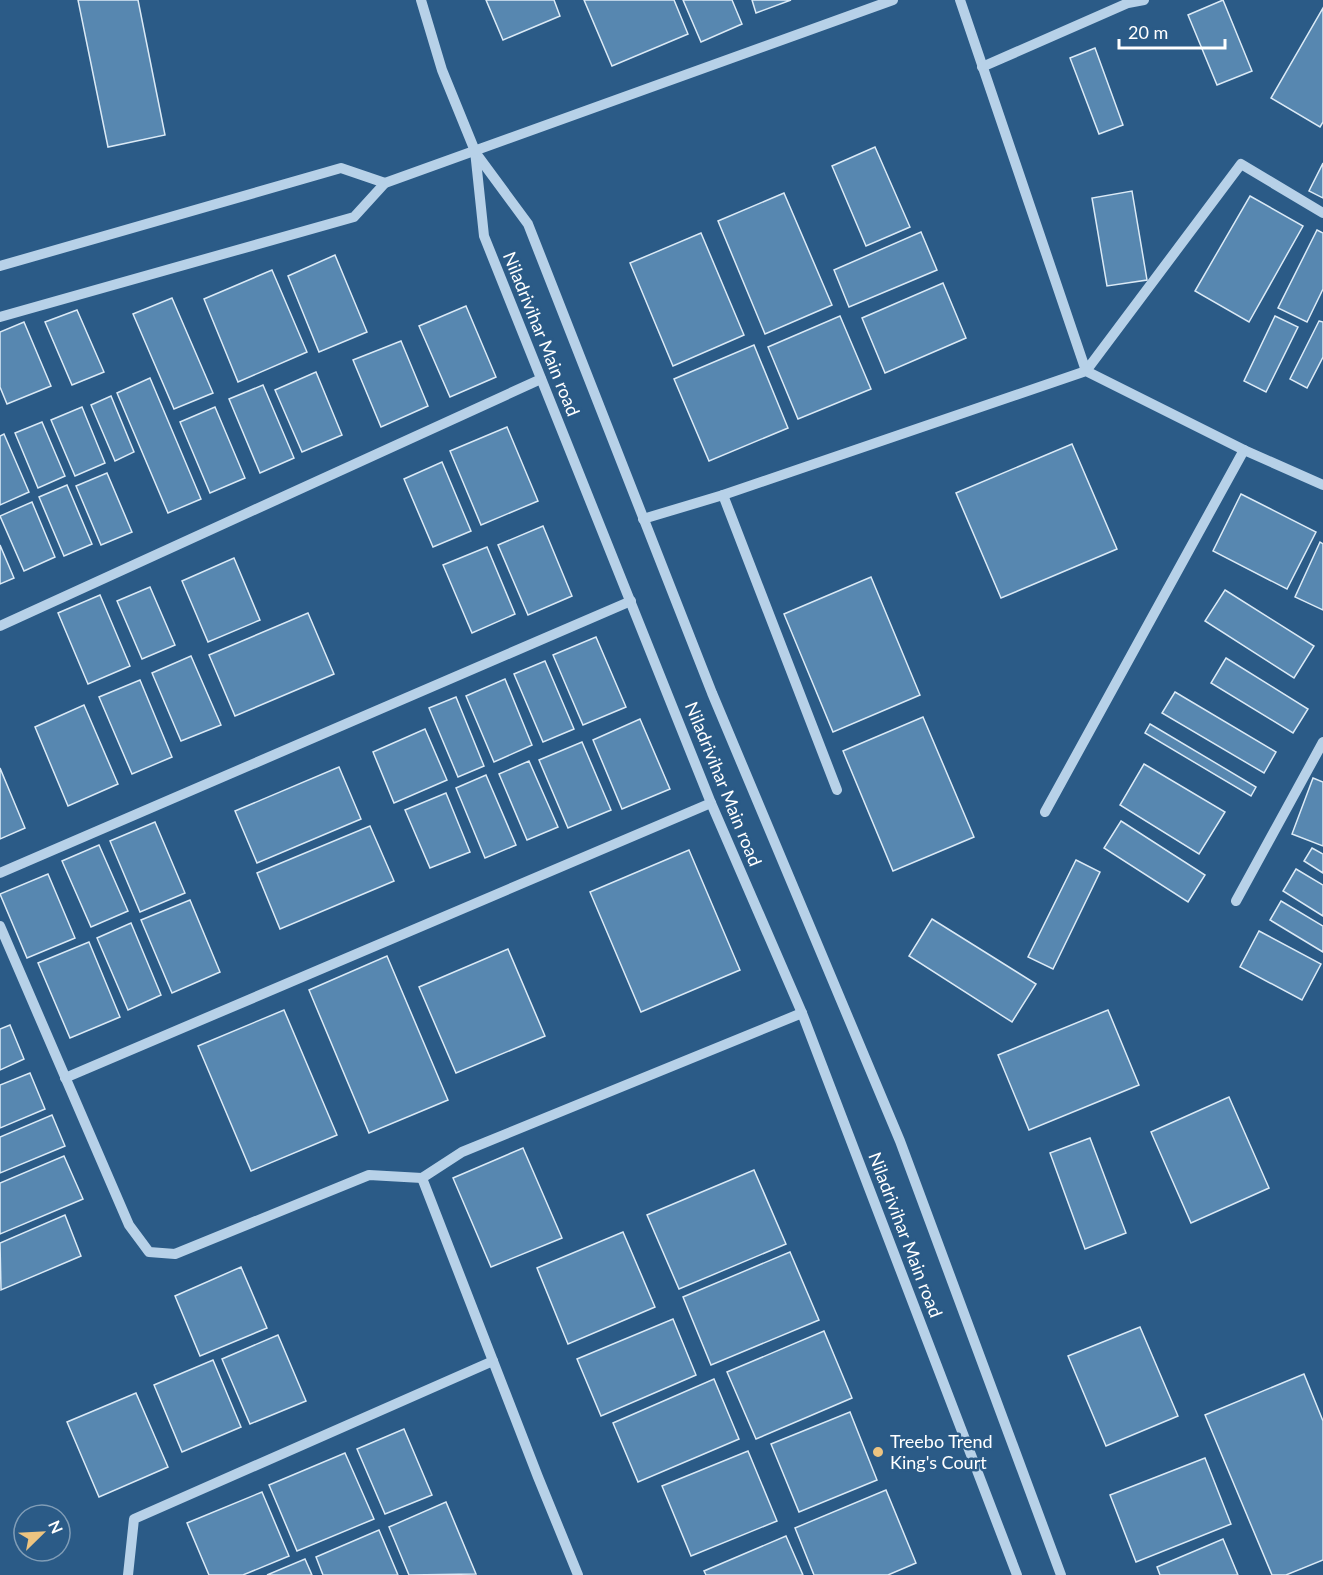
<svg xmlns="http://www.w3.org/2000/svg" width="1323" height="1575" font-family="Lato,sans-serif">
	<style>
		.building { fill: #5787b0; stroke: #dbeaf6; stroke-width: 1.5 }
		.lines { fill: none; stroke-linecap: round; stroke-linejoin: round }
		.minor { stroke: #b7d1e8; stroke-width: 10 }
		.poi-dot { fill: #edc480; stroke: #2b5b87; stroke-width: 2 }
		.labels { text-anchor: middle; stroke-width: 5; stroke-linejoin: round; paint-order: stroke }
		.street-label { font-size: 18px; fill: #fff; stroke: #2b5b87 }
		.poi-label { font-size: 18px; fill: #fff; stroke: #2b5b87; text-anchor: start }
	</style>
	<rect width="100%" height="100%" fill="#2b5b87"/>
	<g class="building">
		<path d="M78,0H138L165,135L108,147Z"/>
		<path d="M486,0H554L560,16L503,40Z"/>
		<path d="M584,0H674L688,34L612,66Z"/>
		<path d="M683,0H732L742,24L701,42Z"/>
		<path d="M752,0H791L756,13Z"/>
		<path d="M1223,0L1252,71L1217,85L1188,15Z"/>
		<path d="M1323,8V122L1320,127L1271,98Z"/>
		<path d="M1095,48L1123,125L1099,134L1070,58Z"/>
		<path d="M875,147L910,227L866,246L832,166Z"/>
		<path d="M1323,163V198L1309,191Z"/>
		<path d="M1132,191L1147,280L1107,286L1092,198Z"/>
		<path d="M784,193L832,305L765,334L718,221Z"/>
		<path d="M1250,196L1303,226L1249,322L1195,291Z"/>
		<path d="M1317,230L1323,233V289L1307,322L1278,308Z"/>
		<path d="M921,232L937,270L849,307L834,270Z"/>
		<path d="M701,233L744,335L673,366L630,263Z"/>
		<path d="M335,255L367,332L319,352L288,276Z"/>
		<path d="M272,270L307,352L238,382L204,299Z"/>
		<path d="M943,283L966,338L885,373L862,318Z"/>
		<path d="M172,298L213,393L174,409L133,314Z"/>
		<path d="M466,306L496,377L450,397L419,326Z"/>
		<path d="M77,310L104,372L72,385L45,322Z"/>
		<path d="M840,316L871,389L798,419L768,347Z"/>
		<path d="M1275,316L1298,327L1266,392L1244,381Z"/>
		<path d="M1319,321L1323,322V357L1307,388L1290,379Z"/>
		<path d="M24,322L51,386L7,404L0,387V332Z"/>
		<path d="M401,341L428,406L381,427L353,360Z"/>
		<path d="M754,345L788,428L709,461L674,379Z"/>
		<path d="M316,372L342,435L302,452L275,390Z"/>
		<path d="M150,378L201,499L168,513L117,393Z"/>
		<path d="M263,385L294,458L260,473L229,399Z"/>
		<path d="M111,396L134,452L115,461L91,405Z"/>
		<path d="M82,407L105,463L75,476L51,420Z"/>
		<path d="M215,407L245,478L210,493L180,422Z"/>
		<path d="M42,422L65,476L38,488L15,433Z"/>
		<path d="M507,427L538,501L481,525L450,451Z"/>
		<path d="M4,434L29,492L0,505V436Z"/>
		<path d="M1072,444L1117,549L1001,598L956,493Z"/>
		<path d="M442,462L471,531L433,547L404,479Z"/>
		<path d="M107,473L132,532L101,545L76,486Z"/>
		<path d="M67,485L92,544L64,556L39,497Z"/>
		<path d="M1241,494L1316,532L1287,589L1213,551Z"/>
		<path d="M32,502L55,557L24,571L0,516Z"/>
		<path d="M543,526L572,596L528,615L498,545Z"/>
		<path d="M1320,542L1323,544V610L1295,597Z"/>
		<path d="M0,545L14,578L0,584Z"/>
		<path d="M487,547L515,614L472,633L443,565Z"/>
		<path d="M234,558L260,620L208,642L182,581Z"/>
		<path d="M871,577L920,695L833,732L784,614Z"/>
		<path d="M150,587L175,645L142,659L117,601Z"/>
		<path d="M1225,590L1314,646L1294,678L1205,621Z"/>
		<path d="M100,595L130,666L88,684L58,613Z"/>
		<path d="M308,613L334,674L235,716L209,655Z"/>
		<path d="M596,637L626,707L583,725L553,655Z"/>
		<path d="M191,656L221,725L181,741L152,673Z"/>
		<path d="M1226,658L1308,709L1293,733L1211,683Z"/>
		<path d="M545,661L574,729L543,742L514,674Z"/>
		<path d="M505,679L532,745L494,762L466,696Z"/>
		<path d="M140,680L172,757L132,774L99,697Z"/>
		<path d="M1175,692L1276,752L1264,773L1162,713Z"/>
		<path d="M456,697L484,766L458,777L429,708Z"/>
		<path d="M84,705L118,784L68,806L35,727Z"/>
		<path d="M923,717L974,837L893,871L843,751Z"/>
		<path d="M640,719L670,789L622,809L593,740Z"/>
		<path d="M1150,724L1256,787L1251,796L1145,733Z"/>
		<path d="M425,729L447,780L394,803L373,752Z"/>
		<path d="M582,742L611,810L568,828L539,760Z"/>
		<path d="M529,761L558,827L527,840L499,774Z"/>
		<path d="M1144,764L1225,812L1199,854L1120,805Z"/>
		<path d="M339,767L361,819L257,863L235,811Z"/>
		<path d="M0,768L25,828L0,839Z"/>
		<path d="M486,775L516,845L485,858L456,788Z"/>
		<path d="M1313,778L1323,782V846L1292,834Z"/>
		<path d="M446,793L470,852L430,868L405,810Z"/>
		<path d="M1121,821L1205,875L1188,902L1104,848Z"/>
		<path d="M155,822L185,893L140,912L110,841Z"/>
		<path d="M370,826L394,881L280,929L257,873Z"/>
		<path d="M99,845L128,911L91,927L62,861Z"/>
		<path d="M1312,848L1323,854V873L1304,861Z"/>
		<path d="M689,850L740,970L641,1012L590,892Z"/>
		<path d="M1076,860L1100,872L1053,969L1028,957Z"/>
		<path d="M1296,869L1323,885V916L1283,891Z"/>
		<path d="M48,874L75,938L27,958L0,894Z"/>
		<path d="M190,900L220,972L172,993L141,920Z"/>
		<path d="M1281,901L1323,926V952L1270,920Z"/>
		<path d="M932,919L1036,984L1012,1022L909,956Z"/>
		<path d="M131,923L161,995L128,1010L97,938Z"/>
		<path d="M1259,931L1321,964L1302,1000L1240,967Z"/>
		<path d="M89,942L120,1017L70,1038L38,963Z"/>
		<path d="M508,949L545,1036L456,1073L419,987Z"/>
		<path d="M387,956L448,1100L369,1133L309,990Z"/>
		<path d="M284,1010L337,1135L251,1171L198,1046Z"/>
		<path d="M1108,1010L1139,1085L1029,1130L998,1055Z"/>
		<path d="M10,1025L24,1059L0,1070V1029Z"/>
		<path d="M30,1073L45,1109L0,1128V1085Z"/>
		<path d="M1229,1097L1269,1188L1191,1223L1151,1132Z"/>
		<path d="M52,1115L65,1146L0,1173V1137Z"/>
		<path d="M1090,1138L1126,1233L1085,1249L1050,1153Z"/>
		<path d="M523,1148L562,1238L491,1267L453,1178Z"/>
		<path d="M64,1156L83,1199L0,1234V1183Z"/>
		<path d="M754,1170L786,1244L679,1289L647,1215Z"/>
		<path d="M65,1215L81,1256L1,1290L0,1243Z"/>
		<path d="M623,1232L655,1307L568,1344L537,1268Z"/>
		<path d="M790,1252L819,1320L711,1365L683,1297Z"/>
		<path d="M241,1267L267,1328L200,1356L175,1296Z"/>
		<path d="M673,1319L696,1375L601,1416L577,1359Z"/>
		<path d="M1140,1327L1178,1416L1106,1446L1068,1356Z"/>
		<path d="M824,1331L852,1398L756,1439L727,1372Z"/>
		<path d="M278,1335L306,1401L250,1424L222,1359Z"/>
		<path d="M213,1360L241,1427L182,1452L154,1385Z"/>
		<path d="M1304,1374L1323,1421V1560L1286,1575H1272L1205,1415Z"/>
		<path d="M714,1379L739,1439L638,1482L613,1423Z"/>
		<path d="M136,1393L168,1467L99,1497L67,1422Z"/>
		<path d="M850,1412L877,1480L799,1512L771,1444Z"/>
		<path d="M404,1429L432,1495L385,1514L357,1449Z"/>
		<path d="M748,1451L777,1521L691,1556L662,1486Z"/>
		<path d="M345,1453L374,1519L297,1551L269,1485Z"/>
		<path d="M1205,1458L1231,1524L1136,1562L1110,1495Z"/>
		<path d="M886,1490L916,1563L888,1575H814L795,1528Z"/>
		<path d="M262,1492L289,1556L243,1575H209L187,1523Z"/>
		<path d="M446,1502L476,1574L409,1575L389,1527Z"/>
		<path d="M379,1530L398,1575H323L316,1557Z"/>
		<path d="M786,1536L803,1575H706L704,1571Z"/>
		<path d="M1223,1539L1238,1575H1160L1157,1567Z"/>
		<path d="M305,1559L312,1575H267Z"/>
	</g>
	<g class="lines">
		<g class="minor">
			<path d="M421,0L442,70L475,151L484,236L711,803L802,1013L1017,1575"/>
			<path d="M960,0L1086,371L1241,164L1323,213"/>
			<path d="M982,67L1128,3L1144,0"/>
			<path d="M475,152L528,224L712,693L900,1141L1061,1575"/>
			<path d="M0,266L341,168L385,183"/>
			<path d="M0,317L354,217L385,183L893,0"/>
			<path d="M723,495L837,790"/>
			<path d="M643,519L723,495L1086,371L1244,450L1323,485"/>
			<path d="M0,626L541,379"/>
			<path d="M1045,812L1244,450"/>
			<path d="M0,873L631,601"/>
			<path d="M1236,901L1323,742"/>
			<path d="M0,926L129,1225L149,1252L175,1254L369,1175L422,1178"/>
			<path d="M65,1078L711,803"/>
			<path d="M128,1575L134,1519L493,1361"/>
			<path d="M578,1575L538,1477L422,1178L462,1152L802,1013"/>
		</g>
	</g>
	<circle class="poi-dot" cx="878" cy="1452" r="6"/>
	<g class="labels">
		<g class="street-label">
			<text transform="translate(541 334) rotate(68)" y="6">Niladrivihar Main road</text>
			<text transform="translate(723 784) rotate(68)" y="6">Niladrivihar Main road</text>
			<text transform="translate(905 1235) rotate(69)" y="6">Niladrivihar Main road</text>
		</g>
		<g class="poi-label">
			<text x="890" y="1448">Treebo Trend<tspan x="890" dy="21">King's Court</tspan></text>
		</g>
	</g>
	<g transform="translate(42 1533) rotate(66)"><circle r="28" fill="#2b5b87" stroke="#809db7" stroke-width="1.5"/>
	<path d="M0-4.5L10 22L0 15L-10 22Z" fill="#edc480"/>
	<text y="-9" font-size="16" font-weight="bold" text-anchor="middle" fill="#ffffff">N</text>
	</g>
	<path d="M1119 39v9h106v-9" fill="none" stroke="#ffffff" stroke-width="3"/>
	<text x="1128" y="39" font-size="18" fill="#ffffff" stroke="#2b5b87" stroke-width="4.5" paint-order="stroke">20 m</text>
</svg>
